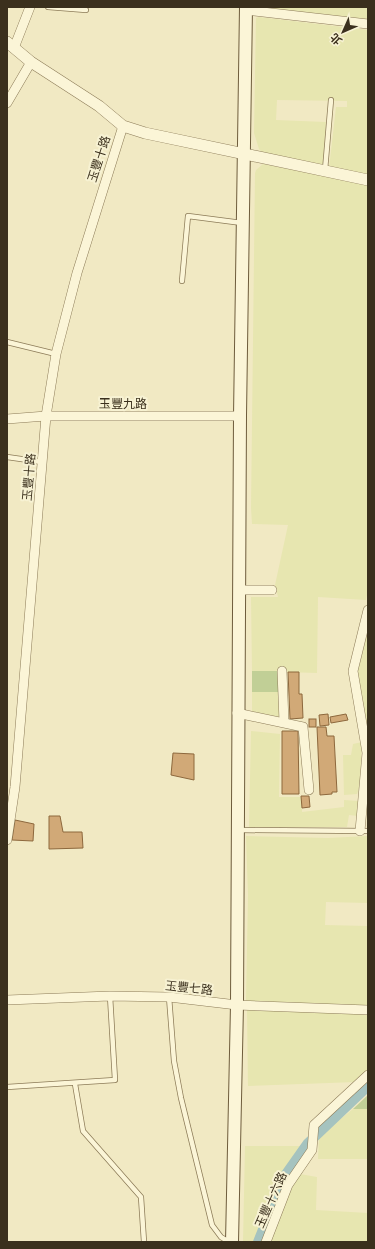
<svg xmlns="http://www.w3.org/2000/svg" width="375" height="1249" font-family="'Noto Serif','Noto Sans TC',serif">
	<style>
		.farmland { fill: #e7e6b0 }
		.green { fill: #c1cf96 }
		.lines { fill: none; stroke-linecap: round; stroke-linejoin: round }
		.canal { stroke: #a5c3bf; stroke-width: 10 }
		.building { fill: #d1a977; stroke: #8d683d }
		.service-casing { stroke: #8c7b58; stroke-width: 6 }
		.minor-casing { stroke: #8c7b58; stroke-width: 10 }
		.tertiary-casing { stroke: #8c7b58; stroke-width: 12 }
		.secondary-casing { stroke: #6e5c3c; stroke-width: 14 }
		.service { stroke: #fbf5d7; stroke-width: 4.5 }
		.minor { stroke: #fbf5d7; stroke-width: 9 }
		.tertiary { stroke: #fbf5d7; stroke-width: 11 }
		.secondary { stroke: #fbf5d7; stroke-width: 12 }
		.labels { text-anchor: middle; stroke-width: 4; stroke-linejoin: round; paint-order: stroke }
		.street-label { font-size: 12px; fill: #3b301d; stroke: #f7f2d3 }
	</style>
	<rect width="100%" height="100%" fill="#f1e9c3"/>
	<g class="farmland">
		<path d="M258,7H368V19L325,15Z"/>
		<path d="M259,17L368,30V176L329,168L336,107H347V101L277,100L276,120L326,122L323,164L321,167L262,153L259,149L254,133L256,18Z"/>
		<path d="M263,164L368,184V590L366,600L318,597L317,673L252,671L251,597H278L275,585L288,525L252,524L251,508L255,173L256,170Z"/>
		<path d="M368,631V731L357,671Z"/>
		<path d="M252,692H278L280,717L252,712Z"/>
		<path d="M251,731L280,734L279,797H302V812L344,807V800L359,801L358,816L349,815L347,827H249Z"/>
		<path d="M362,742L360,785L357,794L344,795L343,755H351L353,744Z"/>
		<path d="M246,836L328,838L368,836V903L326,902L325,925L368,926V1006L246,1001L248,895Z"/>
		<path d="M247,1010L368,1014V1071L356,1082L248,1086Z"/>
		<path d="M353,1109H368V1159H318L319,1136Z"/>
		<path d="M245,1146H303L280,1178L255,1242H243Z"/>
		<path d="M300,1174L317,1177L316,1210L368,1213V1242H270L294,1182Z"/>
	</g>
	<g class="green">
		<rect x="252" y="671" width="26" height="21"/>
		<path d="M368,1095V1109H353Z"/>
	</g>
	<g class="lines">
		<path class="canal" d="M258,1242L284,1177L308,1143L368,1086"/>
	</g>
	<g class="building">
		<path d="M288,672H299V694H302L303,718L290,719Z"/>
		<path d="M328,714L329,725L320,726L319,715Z"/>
		<path d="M346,714L348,720L331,723L330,717Z"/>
		<rect x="309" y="719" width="7" height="8"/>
		<path d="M317,727H326L327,736H334L337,792H332V794L320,795Z"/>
		<path d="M282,731H298L299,794H282Z"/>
		<path d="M173,753L194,754V780L171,775Z"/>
		<path d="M301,796H309L310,807L302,808Z"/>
		<path d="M49,816H60L63,832H82L83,848L49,849Z"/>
		<path d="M15,820L34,824L33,841L12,840Z"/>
	</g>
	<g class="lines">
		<g class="service-casing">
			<g id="service">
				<path d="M48,7L86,10"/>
				<path d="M325,170L331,100"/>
				<path d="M182,281L188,216L242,223"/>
				<path d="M7,342L56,354"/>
				<path d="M7,457L42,462"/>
				<path d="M238,830L368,831"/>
				<path d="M169,997L174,1061L181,1098L212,1225L221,1237L229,1242"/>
				<path d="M75,1084L83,1131L141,1197L144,1242"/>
				<path d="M7,1087L115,1080L110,996"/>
			</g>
		</g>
		<g class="minor-casing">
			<g id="minor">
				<path d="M246,10L368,24"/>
				<path d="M14,48L30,7"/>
				<path d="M7,103L31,62"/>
				<path d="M7,419L46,416H240"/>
				<path d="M239,590H272"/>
				<path d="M282,671L284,722"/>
				<path d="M237,713L303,727L309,790"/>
				<path d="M360,831L367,753L353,671L368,610"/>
				<path d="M7,840L15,787L46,416L56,354L77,273L123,126"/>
				<path d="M7,1000L110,996L169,997L237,1005L368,1010"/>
				<path d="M266,1242L288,1185L312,1150L314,1125L368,1075"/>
			</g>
		</g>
		<g class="tertiary-casing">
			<path id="tertiary" d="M7,42L31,62L99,106L123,126L145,133L368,180"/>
		</g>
		<g class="secondary-casing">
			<path id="secondary" d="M232,1242L237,1005L240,416L246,7"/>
		</g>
		<use href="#service" class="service"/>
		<use href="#minor" class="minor"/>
		<use href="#tertiary" class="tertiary"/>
		<use href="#secondary" class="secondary"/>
	</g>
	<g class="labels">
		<g class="street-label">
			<text transform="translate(99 159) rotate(-72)" y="4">玉豐十路</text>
			<text x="123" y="408">玉豐九路</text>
			<text transform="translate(29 477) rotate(-85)" y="4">玉豐十路</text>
			<text transform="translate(189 988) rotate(6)" y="4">玉豐七路</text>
			<text transform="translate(271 1200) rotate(-66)" y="4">玉豐十六路</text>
		</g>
	</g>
	<rect width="375" height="1249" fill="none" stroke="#3b301d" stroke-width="16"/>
	<g transform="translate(343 32) rotate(225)" stroke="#f7f2d3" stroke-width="3" paint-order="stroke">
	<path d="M0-3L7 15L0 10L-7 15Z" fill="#3b301d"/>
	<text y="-6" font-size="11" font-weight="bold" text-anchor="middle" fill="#3b301d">北</text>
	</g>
</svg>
